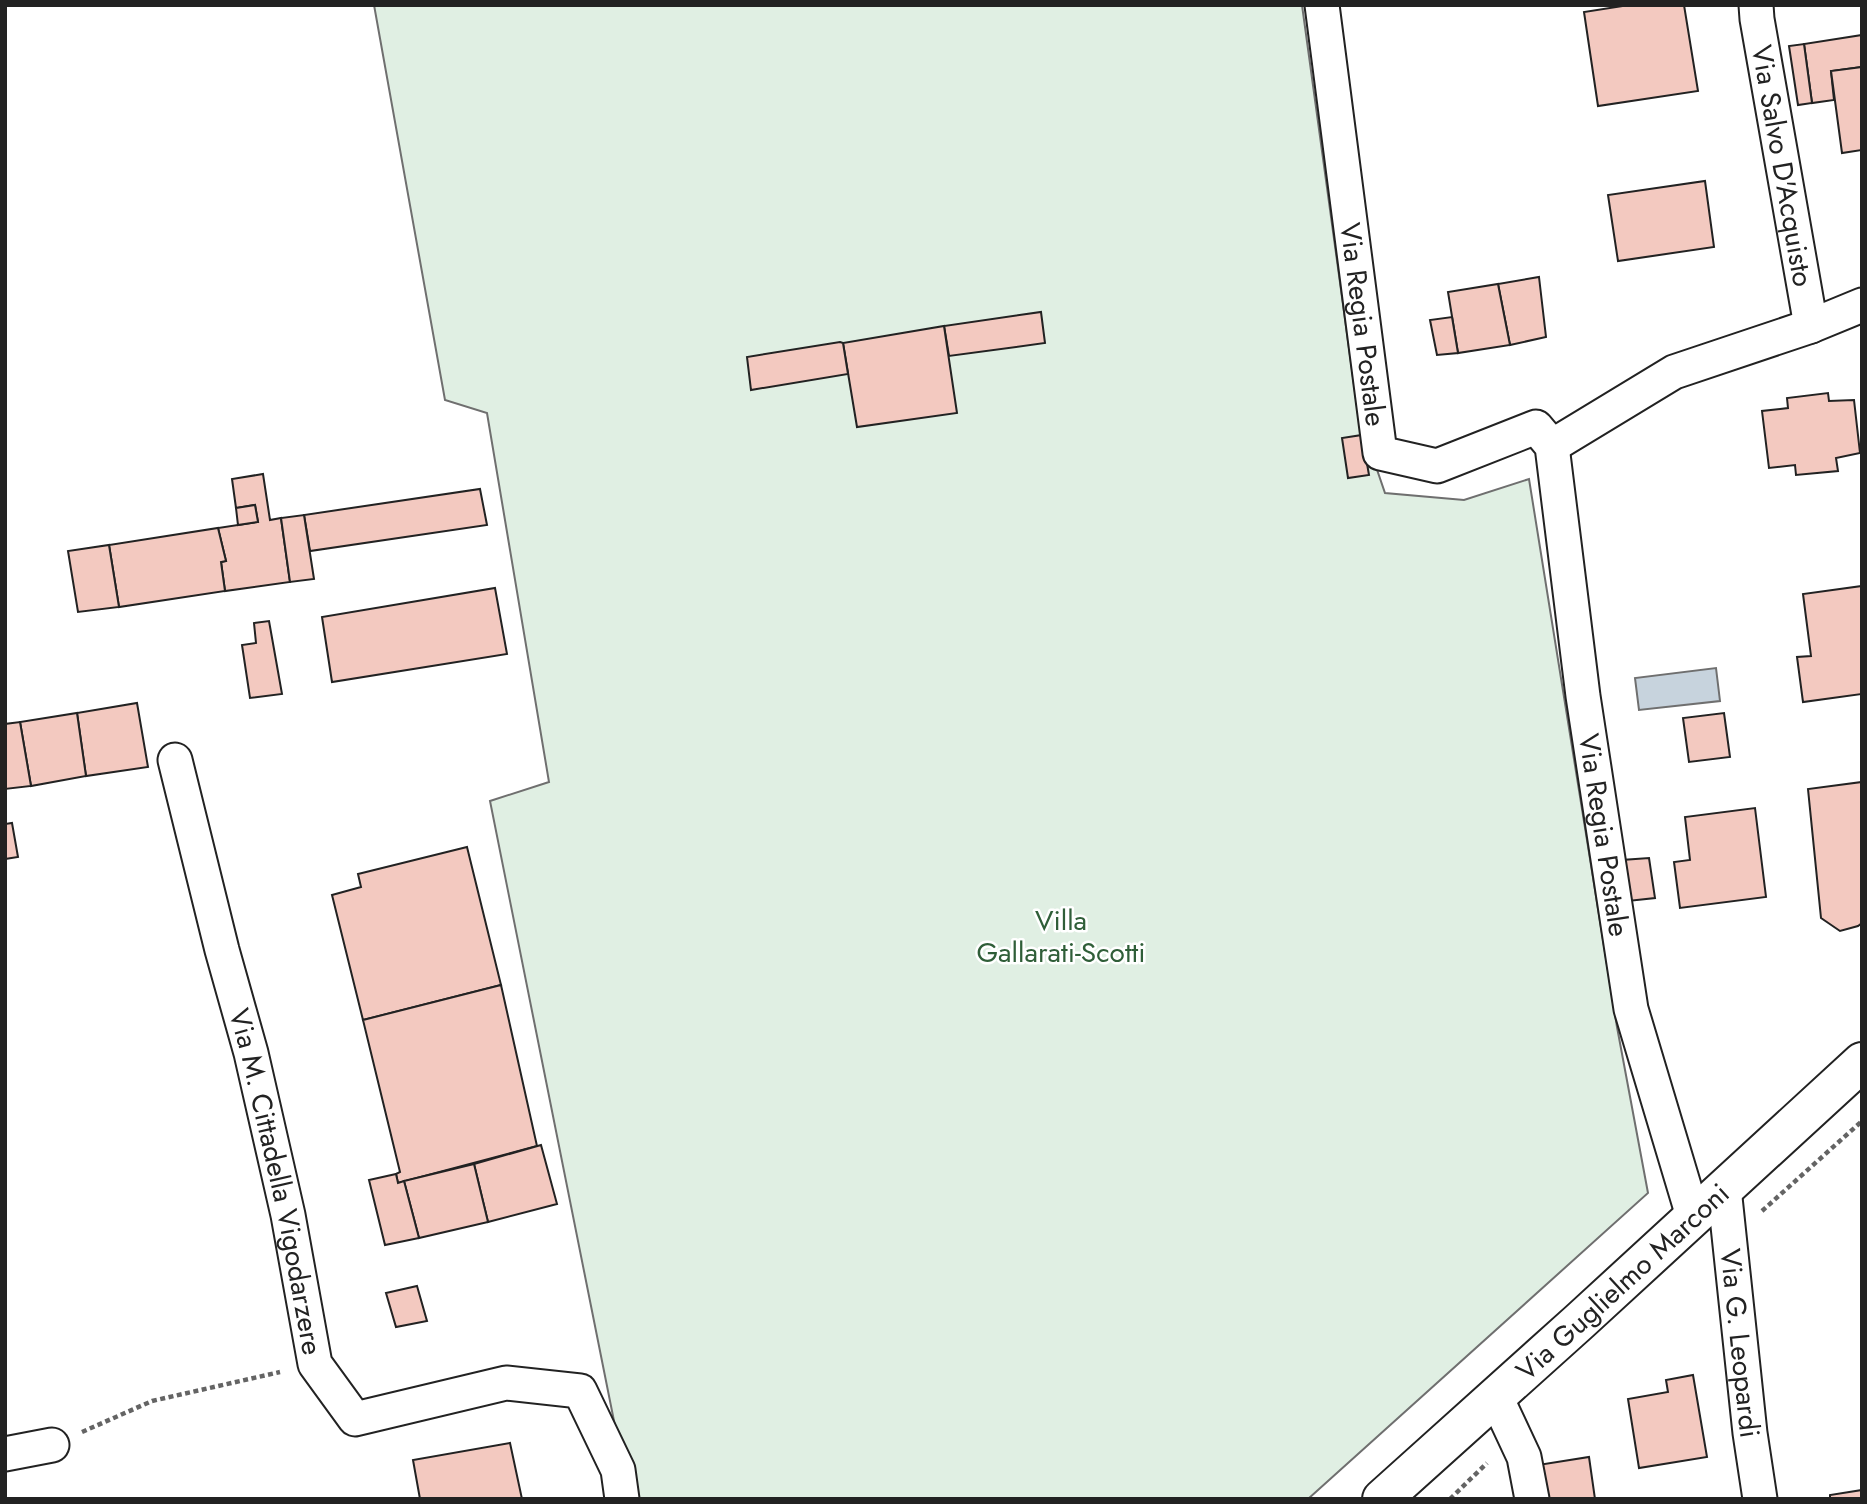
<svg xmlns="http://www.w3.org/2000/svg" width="1867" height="1504" font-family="Jost,sans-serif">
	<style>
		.green { fill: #e0efe3; stroke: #6f6f6f; stroke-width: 2 }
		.water { fill: #c7d3dd; stroke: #6f6f6f; stroke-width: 2 }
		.building { fill: #f3c9c0; stroke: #222; stroke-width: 2 }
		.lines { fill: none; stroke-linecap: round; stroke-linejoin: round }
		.street-casing { stroke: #222; stroke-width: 37 }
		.secondary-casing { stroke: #222; stroke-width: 42 }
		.path { stroke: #646464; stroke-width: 4.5; stroke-dasharray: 5 3.5; stroke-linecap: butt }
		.street { stroke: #fff; stroke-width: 33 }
		.secondary { stroke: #fff; stroke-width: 38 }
		.labels { text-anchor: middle; stroke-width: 5; stroke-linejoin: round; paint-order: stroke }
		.street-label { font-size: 28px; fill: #222; stroke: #fff }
		.park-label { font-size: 28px; fill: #2f5e38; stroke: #fff }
	</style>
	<rect width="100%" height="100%" fill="#fff"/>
	<path class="green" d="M374,5H1302L1358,414L1385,493L1464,500L1529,479L1617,1027L1648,1193L1308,1499H627L618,1441L490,801L549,782L487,413L445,400Z"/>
	<path class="water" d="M1716,668L1720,701L1639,710L1635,678Z"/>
	<g class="building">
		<path d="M1629,5H1684L1698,91L1598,106L1584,12Z"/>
		<path d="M1862,35V67L1831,71L1834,100L1812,103L1804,44Z"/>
		<path d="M1804,44L1812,103L1798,105L1789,46Z"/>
		<path d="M1862,67V150L1842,153L1831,71Z"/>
		<path d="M1705,181L1714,247L1618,261L1608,195Z"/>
		<path d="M1539,277L1546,337L1510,345L1498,284Z"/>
		<path d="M1498,284L1510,345L1458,353L1448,292Z"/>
		<path d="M1041,312L1045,343L949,356L944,326Z"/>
		<path d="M1452,317L1458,353L1437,355L1430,320Z"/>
		<path d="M944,326L957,413L857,427L843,343Z"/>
		<path d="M840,342L843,343L848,374L751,390L747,357Z"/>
		<path d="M1828,393L1829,401L1854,400L1860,453L1836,458L1838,471L1796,475L1795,465L1769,468L1762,411L1788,408L1787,398Z"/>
		<path d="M1362,435L1369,475L1348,478L1342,438Z"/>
		<path d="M263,474L270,520L281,518L290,582L225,591L221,562L226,561L218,528L258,522L255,505L236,508L232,479Z"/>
		<path d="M480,489L487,525L310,551L304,515Z"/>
		<path d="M255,505L258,522L238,525L236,508Z"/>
		<path d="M304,515L314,579L290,582L281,518Z"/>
		<path d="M218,528L226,561L221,562L225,591L119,607L109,545Z"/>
		<path d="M109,545L119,607L78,612L68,551Z"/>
		<path d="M1862,586V694L1803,702L1797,657L1811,656L1803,594Z"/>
		<path d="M495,588L507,654L332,682L322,617Z"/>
		<path d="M269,621L282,694L250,698L242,645L256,643L254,623Z"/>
		<path d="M137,703L148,767L86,776L77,713Z"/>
		<path d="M77,713L86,776L31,786L20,722Z"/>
		<path d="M1724,713L1730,757L1689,762L1683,718Z"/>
		<path d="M20,722L31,786L5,789V724Z"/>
		<path d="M1862,782V923L1858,926L1840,931L1821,918L1808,789Z"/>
		<path d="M1755,808L1766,897L1680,908L1674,862L1690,860L1685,817Z"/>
		<path d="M12,823L18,857L5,859V824Z"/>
		<path d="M467,847L501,985L363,1020L332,895L361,887L358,874Z"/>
		<path d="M1649,858L1655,898L1628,901L1622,860Z"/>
		<path d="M501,985L537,1146L398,1183L396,1174L400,1172L363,1020Z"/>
		<path d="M541,1145L557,1204L488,1222L474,1164Z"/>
		<path d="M474,1164L488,1222L419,1238L404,1181Z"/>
		<path d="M396,1174L398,1183L404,1181L419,1238L385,1245L369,1180Z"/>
		<path d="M417,1286L427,1321L396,1327L386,1293Z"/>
		<path d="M1693,1375L1707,1457L1639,1468L1628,1399L1668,1392L1666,1380Z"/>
		<path d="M510,1443L522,1499H420L413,1460Z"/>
		<path d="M1589,1457L1595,1499H1543L1538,1465Z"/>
		<path d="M1862,1490V1499H1830V1495Z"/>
	</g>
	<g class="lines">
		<g class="street-casing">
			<g id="street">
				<path id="s1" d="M1322,5L1380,453L1437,466L1536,427L1552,446L1583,696L1631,1009L1693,1216"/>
				<path id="s2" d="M1756,5L1757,19L1811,326"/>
				<path d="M1552,446L1674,372L1811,326L1862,305"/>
				<path id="s3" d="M175,760L222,950L251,1053L288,1215L315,1364L355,1419L506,1383L580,1391L618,1470L622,1499"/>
				<path id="s4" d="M1724,1188L1750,1433L1760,1499"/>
				<path d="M1495,1395L1524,1457L1532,1499"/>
				<path d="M5,1454L52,1445"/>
			</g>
		</g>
		<g class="secondary-casing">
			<g id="secondary">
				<path id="s5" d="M1382,1499L1580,1321L1862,1062"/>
			</g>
		</g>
		<g class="path">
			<path d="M1762,1211L1862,1121"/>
			<path d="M82,1432L152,1401L280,1372"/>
			<path d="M1450,1499L1487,1463"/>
		</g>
		<use href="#street" class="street"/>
		<use href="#secondary" class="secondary"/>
	</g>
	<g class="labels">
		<g class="street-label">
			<text dy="10" stroke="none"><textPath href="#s2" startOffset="163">Via Salvo D'Acquisto</textPath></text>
			<text dy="10" stroke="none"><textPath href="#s1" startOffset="322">Via Regia Postale</textPath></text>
			<text dy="10" stroke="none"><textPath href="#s1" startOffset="1034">Via Regia Postale</textPath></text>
			<text dy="10" stroke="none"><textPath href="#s3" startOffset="434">Via M. Cittadella Vigodarzere</textPath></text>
			<text dy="10" stroke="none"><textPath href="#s5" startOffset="324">Via Guglielmo Marconi</textPath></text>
			<text dy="10" stroke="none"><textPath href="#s4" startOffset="156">Via G. Leopardi</textPath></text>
		</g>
		<g class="park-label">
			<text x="1061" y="930">Villa<tspan x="1061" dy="32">Gallarati-Scotti</tspan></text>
		</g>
	</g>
	<rect width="1867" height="1504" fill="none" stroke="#222222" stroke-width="14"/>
</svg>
